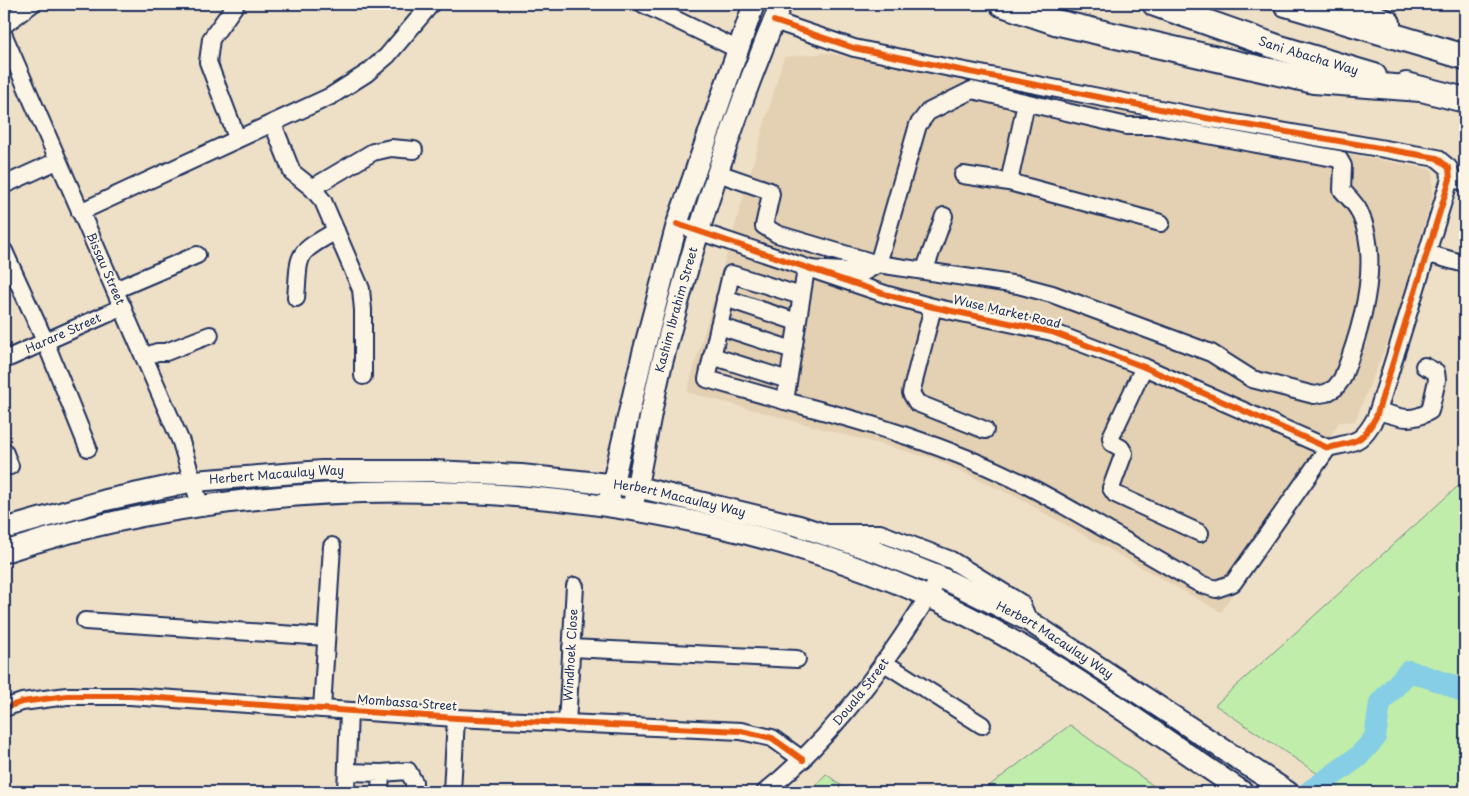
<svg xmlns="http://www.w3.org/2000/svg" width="1469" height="796" font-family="'Playpen Sans',sans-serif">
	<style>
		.built { fill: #e4d0b2 }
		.green { fill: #c1edaa; stroke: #6e8e84 }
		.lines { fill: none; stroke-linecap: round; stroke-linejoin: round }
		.river { stroke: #85cee5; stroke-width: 22 }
		.minor-casing { stroke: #1b2f5e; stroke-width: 20 }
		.major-casing { stroke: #1b2f5e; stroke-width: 24 }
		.highway-casing { stroke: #1b2f5e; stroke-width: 28 }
		.minor { stroke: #fcf5e5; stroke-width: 16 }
		.major { stroke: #fcf5e5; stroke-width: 20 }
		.highway { stroke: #fcf5e5; stroke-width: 24 }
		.cycleway-casing { stroke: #fcf5e5; stroke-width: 9 }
		.cycleway { stroke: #e8590c; stroke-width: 6 }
		.labels { text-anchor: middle; stroke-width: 4.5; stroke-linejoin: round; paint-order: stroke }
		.street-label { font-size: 12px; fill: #1b2f5e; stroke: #fcf5e5 }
	</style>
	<rect width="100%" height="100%" fill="#eedfc7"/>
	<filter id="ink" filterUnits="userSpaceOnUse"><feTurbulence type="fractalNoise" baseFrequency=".02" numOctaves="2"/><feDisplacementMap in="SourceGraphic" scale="10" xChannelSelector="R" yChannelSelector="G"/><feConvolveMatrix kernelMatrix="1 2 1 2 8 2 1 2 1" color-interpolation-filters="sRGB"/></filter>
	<g filter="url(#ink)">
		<path class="built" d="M827,53L1000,89L1433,170L1432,196L1402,306L1355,421L1339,422L1221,612L1018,498L935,459L687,392L784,57Z"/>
		<g class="green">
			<path d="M1465,480V792H1345L1215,705Z"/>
			<path d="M1070,725L1162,792H981Z"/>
			<path d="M826,774L850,792H809Z"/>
		</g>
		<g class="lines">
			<path class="river" d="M1309,792L1358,757L1375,738L1380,703L1409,671L1448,684L1465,693"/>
			<g class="minor-casing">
				<g id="minor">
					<path d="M236,4L211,39L208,62L237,138"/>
					<path d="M643,4L737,49"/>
					<path d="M4,25L32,4"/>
					<path id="s1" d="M4,36L181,442L200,505"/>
					<path d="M273,124L292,172L312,188L323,201L361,289L363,310V376"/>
					<path d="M718,173L770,191"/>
					<path d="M963,175L1009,182L1161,223"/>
					<path d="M1450,179L1465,182"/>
					<path d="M1009,182L1026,103"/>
					<path d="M4,185L57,161"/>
					<path d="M312,188L373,152L391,148L414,150"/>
					<path d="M771,194L764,226L777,234L878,264L1018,285L1052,294L1211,353L1252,379L1314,395L1326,393L1335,388L1342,379C1361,331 1383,260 1359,211C1355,203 1347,196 1342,190L1343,166L1339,159L1158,126H1127L972,90L928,112L918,125L878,264L864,272L806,269L785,401C867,422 952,447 1028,486C1086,516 1142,552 1200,584L1216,589L1233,583L1328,448"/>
					<path d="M80,212L331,96L367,73L387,56L431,4"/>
					<path d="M677,224L888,295L933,307L1052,332L1144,367L1328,448C1357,441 1361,444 1376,417L1450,179L1449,168L1437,158L1206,118L955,69L854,48L774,21"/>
					<path d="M4,251L45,341L88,448"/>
					<path d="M1429,254L1465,264"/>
					<path d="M925,269L944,216"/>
					<path d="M115,290L197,255"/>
					<path d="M296,298C300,251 294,255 336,231"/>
					<path d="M725,298L797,322"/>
					<path d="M933,307L911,393L917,403L985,430"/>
					<path d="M719,326L793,350"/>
					<path d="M712,356L788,380"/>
					<path d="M144,357L157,352H166L210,335"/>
					<path id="s2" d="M4,360L123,307"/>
					<path d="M1144,367L1111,437L1112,443L1121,448L1124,453L1111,488L1115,494L1200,533"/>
					<path d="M785,401L707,379L731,274L801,296"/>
					<path d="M1378,411C1399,417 1410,423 1430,411L1437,380L1436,372L1424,366"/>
					<path d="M4,451L10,466"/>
					<path d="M828,533H880L951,560L1021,603L1029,621"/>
					<path d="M85,621L326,637"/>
					<path d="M571,648L797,659"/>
					<path d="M883,662L982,725"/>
					<path d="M4,708L22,702L67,696H130L456,718L741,731L772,738L803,760"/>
					<path d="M322,709L332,546"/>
					<path id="s3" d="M567,724L575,586"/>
					<path d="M347,772L381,773L380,792"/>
					<path d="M381,773L408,771L414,782V792"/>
					<path d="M346,792L349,711"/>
					<path d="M452,792L456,718"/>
					<path id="s4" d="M765,792C836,735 893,655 940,577"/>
				</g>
			</g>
			<g class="major-casing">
				<g id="major">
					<path d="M610,495L642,357L677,224L754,4"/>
					<path id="s5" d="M634,500C644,453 651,406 663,359C694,239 732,118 781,4"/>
					<path id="s6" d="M4,529L106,500L194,481L322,471H433L521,475L637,487L799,526L877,552L940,577L1029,621L1288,792"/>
					<path d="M4,552C287,458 657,474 929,597C1042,649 1140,723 1243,792"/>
				</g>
			</g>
			<g class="highway-casing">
				<g id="highway">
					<path d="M1002,4L1055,22L1314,81L1421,89"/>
					<path id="s7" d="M1155,4L1280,48L1374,76"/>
					<path d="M1286,4L1465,57"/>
					<path d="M1348,4L1388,23"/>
					<path d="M1406,85L1465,100"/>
				</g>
			</g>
			<use href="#minor" class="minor"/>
			<use href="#major" class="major"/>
			<use href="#highway" class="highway"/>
			<g class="cycleway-casing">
				<g id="cycleway">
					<path d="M677,224L888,295L933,307L1052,332L1144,367L1328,448C1357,441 1361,444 1376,417L1450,179L1449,168L1437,158L1206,118L955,69L854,48L774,21"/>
					<path d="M4,708L22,702L67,696H130L456,718L741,731L772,738L803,760"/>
				</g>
			</g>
			<use href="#cycleway" class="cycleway"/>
		</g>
	</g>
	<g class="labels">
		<g class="street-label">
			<text dy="4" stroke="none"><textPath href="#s7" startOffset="162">Sani Abacha Way</textPath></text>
			<text dy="4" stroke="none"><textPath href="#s1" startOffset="254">Bissau Street</textPath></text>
			<text dy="4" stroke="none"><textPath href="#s5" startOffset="195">Kashim Ibrahim Street</textPath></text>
			<text transform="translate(1007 312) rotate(13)" y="4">Wuse Market Road</text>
			<text dy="4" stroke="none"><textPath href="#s2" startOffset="65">Harare Street</textPath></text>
			<text dy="4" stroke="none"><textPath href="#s6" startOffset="279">Herbert Macaulay Way</textPath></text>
			<text dy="4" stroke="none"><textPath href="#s6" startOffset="684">Herbert Macaulay Way</textPath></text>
			<text dy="4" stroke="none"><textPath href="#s6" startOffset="1088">Herbert Macaulay Way</textPath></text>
			<text dy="4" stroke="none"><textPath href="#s3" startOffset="69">Windhoek Close</textPath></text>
			<text dy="4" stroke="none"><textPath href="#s4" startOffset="139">Douala Street</textPath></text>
			<text transform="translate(407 703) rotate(4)" y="4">Mombassa Street</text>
		</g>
	</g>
	<rect width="1469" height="796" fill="none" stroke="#fcf5e5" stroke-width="20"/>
	<rect x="10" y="10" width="1449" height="776" fill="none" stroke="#1b2f5e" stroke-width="2" filter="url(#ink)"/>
</svg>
